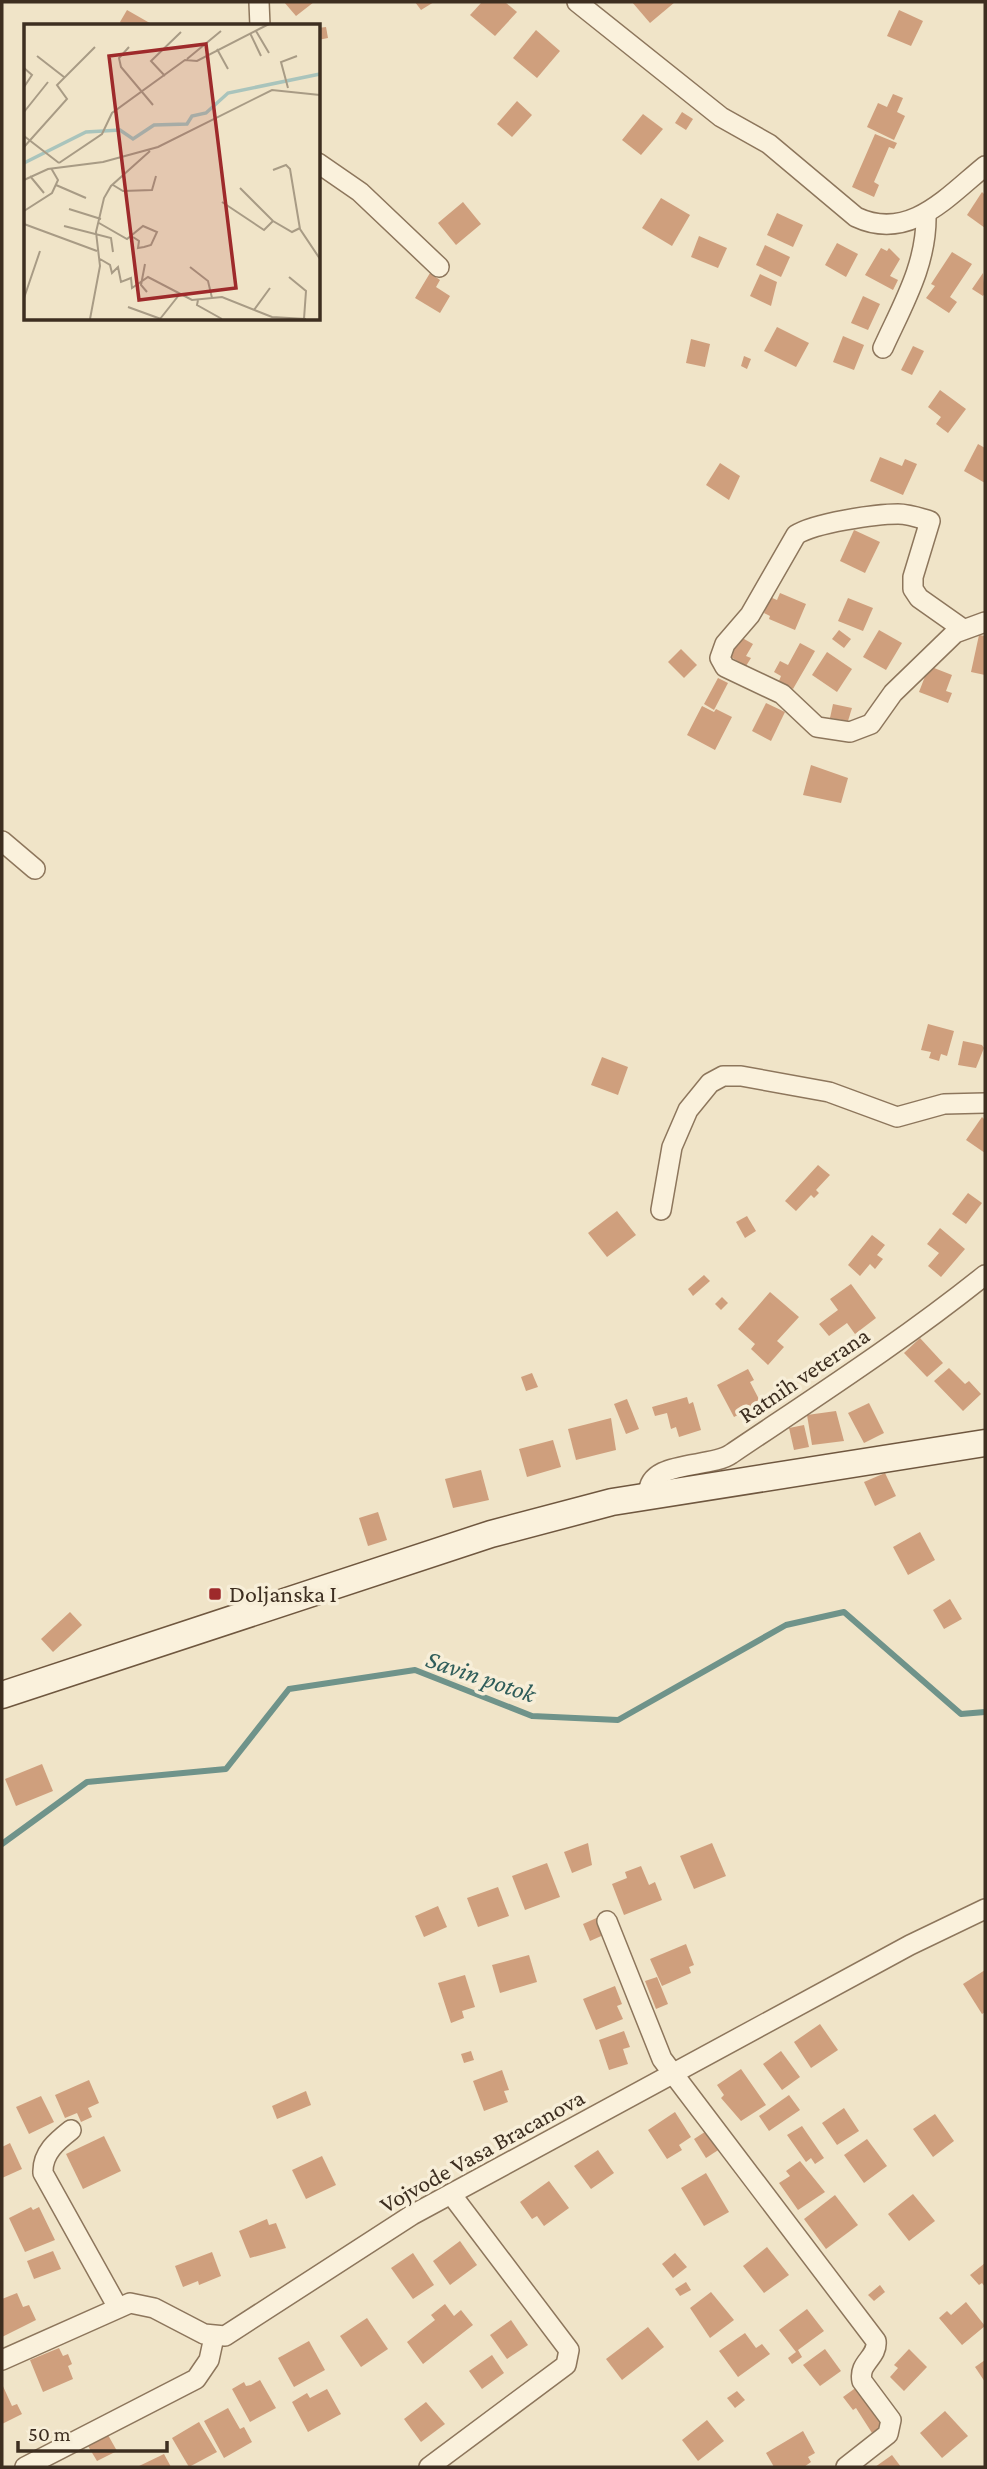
<svg xmlns="http://www.w3.org/2000/svg" width="987" height="2469" font-family="'Crimson Pro',serif">
	<style>
		.lines { fill: none; stroke-linecap: round; stroke-linejoin: round }
		.stream { stroke: #6f938a; stroke-width: 6 }
		.building { fill: #cf9f7d }
		.street-casing { stroke: #8d765c; stroke-width: 22 }
		.secondary-casing { stroke: #6f573f; stroke-width: 29 }
		.street { stroke: #faf1dc; stroke-width: 19 }
		.secondary { stroke: #faf1dc; stroke-width: 26 }
		.poi-dot { fill: #9e2a2b; stroke: #f7eed8; stroke-width: 2.5 }
		.labels { text-anchor: middle; stroke-width: 7; stroke-linejoin: round; paint-order: stroke }
		.street-label { font-size: 24px; fill: #3d2e20; stroke: #f7eed8 }
		.poi-label { font-size: 24px; fill: #3d2e20; stroke: #f7eed8; text-anchor: start }
		.water-label { font-size: 26px; font-style: italic; fill: #2f5d5a; stroke: #f7eed8 }
		.inset-river { fill: none; stroke: #a9c4bc; stroke-width: 3.5 }
		.inset-road { fill: none; stroke: #a89b85; stroke-width: 2 }
		.view { fill: #9e2a2b; fill-opacity: 0.15; stroke: #9e2a2b; stroke-width: 3.5 }
		.inset-edge { fill: none; stroke: #3d2e20; stroke-width: 3.5 }
	</style>
	<rect width="100%" height="100%" fill="#f0e4c8"/>
	<g class="lines">
		<path class="stream" d="M2,1844L87,1782L226,1769L289,1689L415,1670L532,1716L618,1720L786,1625L844,1612L961,1714L985,1712"/>
	</g>
	<g class="building">
		<path d="M284,2H314L296,16Z"/>
		<path d="M415,2H434L421,10Z"/>
		<path d="M482,2H505L517,12L495,36L470,15Z"/>
		<path d="M632,2H675L650,23Z"/>
		<path d="M127,10L155,26H122L120,22Z"/>
		<path d="M899,10L923,21L911,46L887,36Z"/>
		<path d="M326,27L328,38L318,40V28Z"/>
		<path d="M536,30L560,51L537,78L513,58Z"/>
		<path d="M893,94L903,98L897,112L905,116L894,140L867,127L878,103L887,107Z"/>
		<path d="M517,101L532,115L512,137L497,124Z"/>
		<path d="M682,112L693,119L686,130L675,123Z"/>
		<path d="M643,114L663,129L641,155L622,140Z"/>
		<path d="M875,134L897,143L894,149L889,147L874,182L879,185L874,197L852,187Z"/>
		<path d="M982,192L985,195V228L967,215Z"/>
		<path d="M661,198L690,215L672,246L642,228Z"/>
		<path d="M463,202L481,224L456,245L438,223Z"/>
		<path d="M777,213L803,225L793,247L767,235Z"/>
		<path d="M699,236L727,248L718,268L691,257Z"/>
		<path d="M837,243L858,254L846,277L825,265Z"/>
		<path d="M765,245L790,257L781,277L756,265Z"/>
		<path d="M881,248L887,251L889,248L900,259L890,276L898,280L893,290L865,275Z"/>
		<path d="M952,252L972,264L950,297L957,302L949,313L926,298L935,286L931,284Z"/>
		<path d="M430,273L440,280L436,287L450,296L440,313L415,298Z"/>
		<path d="M983,273L985,293L983,296L972,289Z"/>
		<path d="M760,274L777,282L771,306L750,296Z"/>
		<path d="M863,296L880,304L868,330L851,323Z"/>
		<path d="M777,327L809,343L796,367L764,351Z"/>
		<path d="M843,336L864,345L854,370L833,362Z"/>
		<path d="M691,339L710,344L705,367L686,363Z"/>
		<path d="M913,346L924,351L912,375L901,370Z"/>
		<path d="M744,356L751,359L747,369L741,366Z"/>
		<path d="M940,390L966,409L948,433L936,424L941,417L928,407Z"/>
		<path d="M978,444L985,448V483L964,471Z"/>
		<path d="M880,457L902,466L905,459L917,464L903,495L870,481Z"/>
		<path d="M720,463L740,476L729,500L706,485Z"/>
		<path d="M854,530L880,542L865,573L840,561Z"/>
		<path d="M780,593L806,604L795,630L769,619L770,616L764,613L770,597L777,600Z"/>
		<path d="M848,598L873,608L863,631L838,621Z"/>
		<path d="M839,630L851,639L844,648L832,639Z"/>
		<path d="M879,630L902,643L886,670L863,657Z"/>
		<path d="M737,635L753,644L746,656L751,658L746,666L726,654Z"/>
		<path d="M979,635L985,636V675L971,672Z"/>
		<path d="M800,643L815,651L793,689L779,681L781,676L774,672L780,661L788,665Z"/>
		<path d="M681,649L697,665L684,678L668,662Z"/>
		<path d="M827,652L852,669L837,692L812,675Z"/>
		<path d="M929,666L952,675L946,691L952,693L948,703L919,692Z"/>
		<path d="M718,678L728,683L714,710L704,704Z"/>
		<path d="M766,703L785,712L771,741L752,731Z"/>
		<path d="M833,704L852,708L848,721L830,718Z"/>
		<path d="M702,706L714,712L716,709L732,717L715,750L687,735Z"/>
		<path d="M811,765L848,778L841,803L803,795Z"/>
		<path d="M928,1024L954,1031L947,1056L941,1054L939,1061L929,1058L931,1052L921,1050Z"/>
		<path d="M963,1041L982,1045L984,1048L976,1068L958,1065Z"/>
		<path d="M602,1057L628,1067L618,1095L591,1085Z"/>
		<path d="M982,1117L985,1120V1153L966,1140Z"/>
		<path d="M818,1165L830,1175L816,1190L819,1193L814,1198L811,1195L796,1211L785,1201Z"/>
		<path d="M968,1193L982,1203L966,1224L952,1214Z"/>
		<path d="M617,1211L636,1235L607,1257L588,1233Z"/>
		<path d="M747,1216L756,1231L745,1238L736,1222Z"/>
		<path d="M940,1228L965,1249L941,1277L928,1266L939,1253L927,1244Z"/>
		<path d="M872,1235L885,1245L877,1255L883,1259L875,1269L870,1264L860,1276L848,1265Z"/>
		<path d="M704,1275L710,1281L693,1296L688,1289Z"/>
		<path d="M851,1284L876,1318L855,1334L847,1323L829,1336L819,1324L838,1310L830,1299Z"/>
		<path d="M770,1292L799,1317L777,1341L784,1347L768,1365L751,1349L755,1344L738,1329Z"/>
		<path d="M722,1297L728,1303L721,1310L715,1304Z"/>
		<path d="M920,1338L943,1363L927,1377L904,1353Z"/>
		<path d="M949,1368L965,1384L969,1381L981,1394L963,1411L934,1381Z"/>
		<path d="M748,1369L754,1380L750,1382L761,1403L734,1417L717,1385Z"/>
		<path d="M532,1373L538,1387L526,1391L521,1377Z"/>
		<path d="M687,1397L689,1404L693,1402L701,1430L679,1437L676,1427L671,1429L667,1413L655,1416L652,1407Z"/>
		<path d="M627,1399L639,1429L626,1434L614,1404Z"/>
		<path d="M869,1403L884,1433L864,1443L848,1413Z"/>
		<path d="M836,1411L844,1441L812,1445L807,1415Z"/>
		<path d="M611,1418L616,1450L576,1460L568,1429Z"/>
		<path d="M804,1425L809,1447L794,1450L789,1428Z"/>
		<path d="M553,1440L561,1467L527,1477L519,1449Z"/>
		<path d="M481,1470L489,1500L453,1508L445,1479Z"/>
		<path d="M885,1473L896,1496L875,1506L864,1482Z"/>
		<path d="M378,1512L387,1540L368,1546L359,1518Z"/>
		<path d="M920,1532L935,1560L908,1575L893,1547Z"/>
		<path d="M950,1599L962,1619L944,1629L933,1610Z"/>
		<path d="M70,1612L82,1625L53,1652L41,1639Z"/>
		<path d="M42,1764L53,1791L16,1806L5,1779Z"/>
		<path d="M588,1843L592,1865L572,1873L564,1852Z"/>
		<path d="M712,1843L726,1876L694,1889L680,1856Z"/>
		<path d="M547,1863L560,1897L525,1910L512,1876Z"/>
		<path d="M641,1866L649,1885L655,1882L662,1900L624,1915L612,1884L627,1878L625,1872Z"/>
		<path d="M498,1887L509,1916L478,1927L467,1898Z"/>
		<path d="M438,1906L447,1927L424,1937L415,1916Z"/>
		<path d="M601,1916L608,1933L590,1941L583,1924Z"/>
		<path d="M686,1944L694,1965L689,1967L691,1973L662,1986L650,1959Z"/>
		<path d="M529,1955L537,1982L500,1993L492,1965Z"/>
		<path d="M985,1970V2012L982,2014L963,1984Z"/>
		<path d="M465,1975L475,2007L462,2011L464,2018L451,2023L438,1983Z"/>
		<path d="M657,1977L668,2004L656,2009L645,1981Z"/>
		<path d="M615,1986L622,2004L617,2006L623,2019L596,2030L583,1999Z"/>
		<path d="M820,2024L838,2050L811,2068L794,2042Z"/>
		<path d="M624,2031L630,2047L623,2049L628,2064L609,2070L599,2040Z"/>
		<path d="M471,2051L474,2060L464,2063L461,2054Z"/>
		<path d="M781,2051L800,2077L782,2090L763,2064Z"/>
		<path d="M741,2069L766,2105L741,2121L721,2098L724,2095L717,2085Z"/>
		<path d="M502,2070L509,2090L504,2091L508,2102L484,2111L473,2081Z"/>
		<path d="M89,2080L99,2103L88,2108L92,2117L81,2122L77,2113L65,2118L55,2095Z"/>
		<path d="M306,2091L311,2105L277,2119L272,2106Z"/>
		<path d="M789,2095L800,2110L769,2131L759,2116Z"/>
		<path d="M41,2096L54,2122L29,2134L16,2107Z"/>
		<path d="M844,2108L859,2131L837,2145L822,2123Z"/>
		<path d="M675,2112L691,2137L679,2145L682,2150L667,2159L648,2130Z"/>
		<path d="M935,2114L954,2141L933,2157L913,2129Z"/>
		<path d="M714,2126L726,2145L706,2158L694,2139Z"/>
		<path d="M802,2126L824,2158L815,2164L811,2158L806,2162L787,2135Z"/>
		<path d="M104,2136L121,2171L83,2189L66,2154Z"/>
		<path d="M867,2139L887,2166L864,2183L844,2155Z"/>
		<path d="M10,2143L22,2169L2,2178V2147Z"/>
		<path d="M598,2150L614,2173L591,2189L574,2166Z"/>
		<path d="M322,2156L336,2185L306,2199L292,2170Z"/>
		<path d="M800,2161L825,2192L798,2210L779,2183L790,2176L786,2171Z"/>
		<path d="M706,2173L729,2212L704,2226L681,2188Z"/>
		<path d="M549,2181L569,2208L544,2226L537,2216L532,2219L520,2202Z"/>
		<path d="M913,2194L935,2221L909,2241L888,2214Z"/>
		<path d="M835,2195L858,2225L826,2249L804,2219Z"/>
		<path d="M31,2207L33,2210L39,2207L55,2240L25,2252L9,2218Z"/>
		<path d="M267,2219L269,2225L276,2223L286,2248L250,2258L239,2231Z"/>
		<path d="M460,2241L477,2265L450,2285L433,2261Z"/>
		<path d="M767,2247L789,2275L764,2293L743,2266Z"/>
		<path d="M53,2251L61,2269L34,2279L27,2261Z"/>
		<path d="M212,2252L221,2276L199,2285L198,2281L183,2287L175,2266Z"/>
		<path d="M413,2253L434,2285L413,2299L391,2268Z"/>
		<path d="M675,2253L687,2267L673,2278L662,2264Z"/>
		<path d="M985,2263V2287L982,2283L979,2285L970,2275Z"/>
		<path d="M686,2282L691,2290L680,2296L675,2289Z"/>
		<path d="M880,2285L885,2292L874,2301L868,2295Z"/>
		<path d="M711,2292L734,2320L710,2338L690,2308Z"/>
		<path d="M17,2293L23,2307L29,2305L36,2320L2,2337V2299Z"/>
		<path d="M966,2302L985,2326L962,2345L939,2318L947,2311L951,2315Z"/>
		<path d="M445,2304L454,2316L461,2310L473,2325L423,2364L407,2342L435,2320L431,2315Z"/>
		<path d="M807,2309L824,2331L798,2350L802,2357L792,2364L788,2358L796,2352L779,2330Z"/>
		<path d="M367,2318L388,2349L361,2367L340,2336Z"/>
		<path d="M511,2320L528,2345L507,2359L490,2335Z"/>
		<path d="M648,2327L664,2347L622,2380L606,2359Z"/>
		<path d="M745,2333L756,2348L762,2344L770,2354L738,2377L719,2351Z"/>
		<path d="M309,2341L325,2370L294,2387L278,2358Z"/>
		<path d="M59,2348L63,2356L68,2354L72,2364L68,2366L73,2379L43,2392L30,2360Z"/>
		<path d="M825,2349L841,2371L820,2386L803,2365Z"/>
		<path d="M909,2349L927,2367L904,2391L890,2377L898,2368L894,2365Z"/>
		<path d="M492,2355L504,2373L482,2389L469,2371Z"/>
		<path d="M985,2360V2382L975,2367Z"/>
		<path d="M260,2380L276,2408L250,2422L232,2389L244,2382L246,2386L251,2385Z"/>
		<path d="M2,2384L12,2406L17,2404L22,2414L2,2424Z"/>
		<path d="M861,2384L884,2414L881,2427L872,2433L856,2408L853,2410L843,2397Z"/>
		<path d="M327,2389L341,2414L308,2432L292,2402L307,2393L310,2398Z"/>
		<path d="M737,2391L745,2400L735,2408L727,2398Z"/>
		<path d="M426,2402L445,2424L421,2442L404,2419Z"/>
		<path d="M228,2408L240,2429L244,2427L252,2442L224,2458L204,2421Z"/>
		<path d="M945,2411L968,2436L942,2458L920,2433Z"/>
		<path d="M707,2420L724,2441L698,2461L682,2440Z"/>
		<path d="M199,2422L217,2452L189,2467L172,2438Z"/>
		<path d="M803,2431L815,2453L808,2457L811,2462L804,2467H774L766,2453Z"/>
		<path d="M108,2435L117,2451L97,2461L88,2446Z"/>
		<path d="M164,2454L171,2467H137Z"/>
		<path d="M892,2455L901,2467H875Z"/>
	</g>
	<g class="lines">
		<g class="street-casing">
			<g id="street">
				<path d="M259,2L260,26"/>
				<path d="M577,2L721,117L769,144L856,217C909,242 947,197 985,166"/>
				<path d="M318,163L360,192L439,267"/>
				<path d="M883,348C903,304 927,264 926,215"/>
				<path d="M963,629L919,598L913,589V577L930,521C920,518 909,514 898,514C876,514 814,523 796,535L750,615L725,644L720,658L725,667L782,694L817,727L850,732L871,724L893,693L955,633L985,622"/>
				<path d="M2,841L35,869"/>
				<path d="M661,1210L672,1147L688,1110L710,1083L723,1076H741L829,1092L897,1117L944,1104L985,1103"/>
				<path d="M649,1496C645,1459 710,1469 731,1454C817,1396 904,1340 985,1275"/>
				<path d="M607,1921L662,2059L876,2341C878,2358 858,2362 862,2381L891,2420L888,2434L846,2467"/>
				<path d="M71,2130C57,2141 42,2153 43,2173L117,2306"/>
				<path d="M2,2360L130,2303L154,2308L204,2334L225,2336L412,2215L910,1945L985,1909"/>
				<path d="M25,2467L196,2379L209,2360L214,2337"/>
				<path d="M429,2467L566,2365L569,2350L451,2194"/>
			</g>
		</g>
		<g class="secondary-casing">
			<path id="secondary" d="M2,1695L491,1534L612,1502L985,1443"/>
		</g>
		<use href="#street" class="street"/>
		<use href="#secondary" class="secondary"/>
	</g>
	<rect class="poi-dot" x="208" y="1587" width="14" height="14" rx="3.5"/>
	<g class="labels">
		<g class="street-label">
			<text transform="translate(804 1375) rotate(-34)" y="8">Ratnih veterana</text>
			<text transform="translate(482 2151) rotate(-29)" y="8">Vojvode Vasa Bracanova</text>
		</g>
		<g class="poi-label">
			<text x="229" y="1602">Doljanska I</text>
		</g>
		<g class="water-label">
			<text transform="translate(481 1676) rotate(19)" y="9">Savin potok</text>
		</g>
	</g>
	<g transform="translate(24 24)">
		<rect width="296" height="296" fill="#f0e4c8"/>
		<path class="inset-river" d="M0,139L62,108L96,106L109,115L130,101L163,100L168,92L182,89L204,69L296,50"/>
		<path class="inset-road" d="M232,7L245,29M226,9L237,32M105,23L95,34L97,43L129,81M193,25L204,45M13,32L40,53M163,35L197,7M0,44L8,51L0,63M141,52L127,37L157,8M264,64L257,38L273,32M0,88L24,58M0,112L35,139M0,123L43,75L33,61L71,23M35,139L78,110L88,89L161,36L173,37L245,0M249,146L262,141L266,145L276,205L296,235M6,152L20,169M0,156L24,145L79,138L134,123L248,66L296,71M32,161L62,174M89,161L99,167L128,166L132,152M216,164L249,197L268,208L276,204M198,178L240,206L249,197M45,185L77,195M0,187L28,169L34,156L27,144M75,199L103,215L119,202L133,208L127,221L120,223L114,224L115,217L109,213M0,200L73,227M40,202L87,214L89,228M76,235L86,241L88,249L94,243L97,258L107,254L108,264L124,253L168,276L198,273L248,293L282,295M121,240L117,261L123,268M166,243L184,257L188,274M265,253L282,267L280,295M0,274L16,227M174,276L173,281L198,295M104,283L137,295M230,286L246,264M66,295L76,242L72,208L80,174L87,162L126,127M136,295L155,271"/>
		<path class="view" d="M182,20L212,264L115,276L85,32Z"/>
		<rect width="296" height="296" class="inset-edge"/>
	</g>
	<rect width="987" height="2469" fill="none" stroke="#3d2e20" stroke-width="7"/>
	<path d="M18 2441v10h149v-10" fill="none" stroke="#3d2e20" stroke-width="3.5"/>
	<text x="28" y="2441" font-size="21" fill="#3d2e20" stroke="#f7eed8" stroke-width="5" paint-order="stroke">50 m</text>
</svg>
